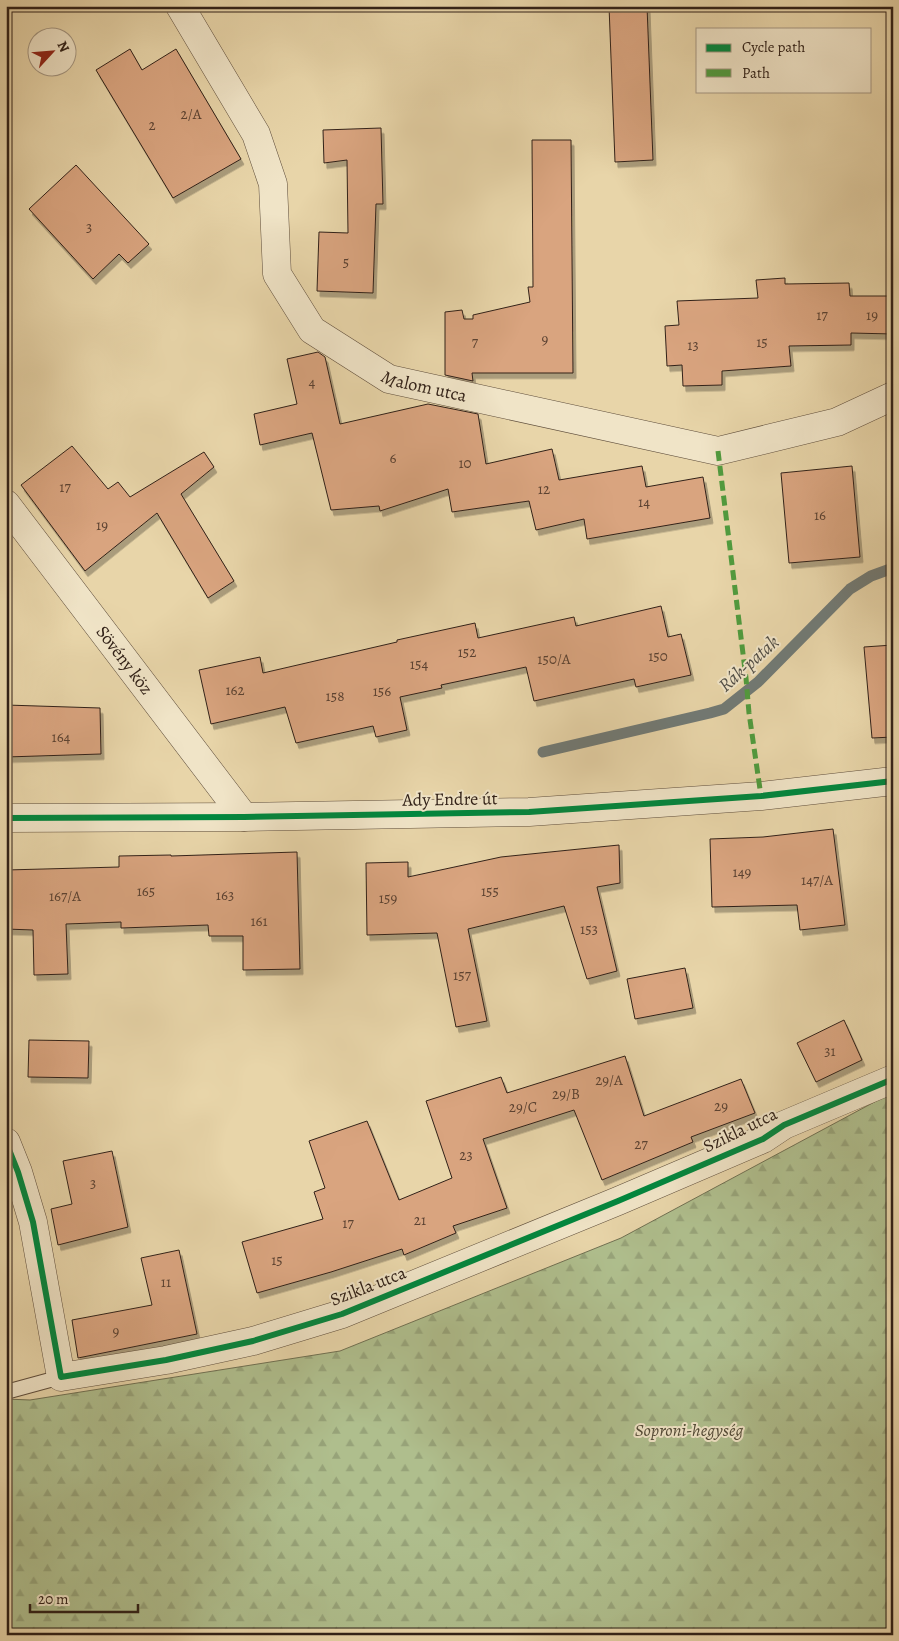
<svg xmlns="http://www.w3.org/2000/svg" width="899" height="1641" font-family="Alegreya,serif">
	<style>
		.forest { fill: url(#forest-firs); stroke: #707052 }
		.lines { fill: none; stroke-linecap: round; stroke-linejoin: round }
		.stream { stroke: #717a75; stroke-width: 11 }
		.building { fill: #d9a47f; stroke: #312118; filter: url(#shadow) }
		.service-casing { stroke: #5f4e3c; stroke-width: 16 }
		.minor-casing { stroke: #5f4e3c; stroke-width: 29 }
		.service { stroke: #f0e4c7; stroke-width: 14 }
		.minor { stroke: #f0e4c7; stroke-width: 28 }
		.quiet { stroke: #509b3e; stroke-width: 5; stroke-dasharray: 10 5; stroke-linecap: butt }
		.cycleway-casing { stroke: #f0e4c7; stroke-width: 9 }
		.cycleway { stroke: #00873e; stroke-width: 6 }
		.labels { text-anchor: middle; stroke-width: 4; stroke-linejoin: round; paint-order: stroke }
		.number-label { font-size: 15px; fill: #5b4232 }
		.street-label { font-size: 18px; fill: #312118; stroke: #f0e4c7 }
		.park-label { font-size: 18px; font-style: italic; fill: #504835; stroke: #f0e4c7 }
		.water-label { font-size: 19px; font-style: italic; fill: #514e46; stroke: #f0e4c7 }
	</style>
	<defs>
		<pattern id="forest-firs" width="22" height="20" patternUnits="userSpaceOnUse" patternTransform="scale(1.25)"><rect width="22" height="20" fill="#afbe8d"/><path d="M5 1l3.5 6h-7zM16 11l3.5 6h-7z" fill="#97a379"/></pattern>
		<filter id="shadow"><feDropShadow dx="3" dy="5.5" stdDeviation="0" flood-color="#0004"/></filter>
	</defs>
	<rect width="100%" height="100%" fill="#e8d5a9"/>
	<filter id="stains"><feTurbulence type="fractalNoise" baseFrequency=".004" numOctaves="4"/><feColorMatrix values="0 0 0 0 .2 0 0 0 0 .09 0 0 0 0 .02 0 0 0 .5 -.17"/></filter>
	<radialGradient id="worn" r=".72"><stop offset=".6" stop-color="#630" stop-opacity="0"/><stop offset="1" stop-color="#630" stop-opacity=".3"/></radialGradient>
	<path class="forest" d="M893,1092V1635H6V1399L30,1400L340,1351L621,1238Z"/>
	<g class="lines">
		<path class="stream" d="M543,752L710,713L724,709L758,682L850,589L871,576L893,568"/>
	</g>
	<g class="building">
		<path d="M609,6H647L653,160L615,162Z"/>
		<path d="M130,49L142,70L176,49L241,159L173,198L96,70Z"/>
		<path d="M381,128L383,204H376L373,293L317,291L319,232L348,233L347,160L324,163L323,130Z"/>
		<path d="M532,140H571L573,373H472L473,381L445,375V312L462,310L464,319H473V315L530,302L528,287H533Z"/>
		<path d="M76,165L149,244L128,263L119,254L93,279L29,209Z"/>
		<path d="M785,278V284L849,283L850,296H893V334L851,333V345L789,346L791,366L722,371V385L683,386L682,365L667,366L665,326L679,325L677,301L758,298L756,280Z"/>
		<path d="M318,352L325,357L340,424L428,404L478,414L486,464L552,449L559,480L642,466L646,487L703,477L710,518L587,539L584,519L536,530L529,501L452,512L448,489L380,511L379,506L331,510L312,433L260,445L254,414L297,404L287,359Z"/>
		<path d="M72,446L108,489L118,482L130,497L204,452L214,467L181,494L234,581L208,598L157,513L85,571L21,485Z"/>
		<path d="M852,466L860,557L789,563L781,473Z"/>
		<path d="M661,606L668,637L681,634L691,675L636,687L634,679L534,701L526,667L441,685L442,688L400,697L407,730L376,737L373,726L296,743L285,707L211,724L199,670L260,657L263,673L397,642V640L475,623L478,638L574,617L576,626Z"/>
		<path d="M893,645V737L872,738L864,647Z"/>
		<path d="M6,705L100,708L101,754L6,757Z"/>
		<path d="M833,829L845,925L800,930L797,905L712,907L710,839L763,837Z"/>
		<path d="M619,845L620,883L597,887L617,971L587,979L564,906L468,929L487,1021L456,1027L437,933L367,935L366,863L408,862V877L501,857Z"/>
		<path d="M297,852L300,969L243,970V936H209L208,925L121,928V922L66,924L68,974L34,975L33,930L6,929V870L119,867V856L171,855V856Z"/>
		<path d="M685,968L693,1008L635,1019L627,979Z"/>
		<path d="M844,1020L862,1060L816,1082L797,1043Z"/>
		<path d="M29,1040L89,1041L88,1078L28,1077Z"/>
		<path d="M625,1056L644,1116L741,1079L755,1113L691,1137L693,1142L602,1180L574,1110L483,1139L507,1208L453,1226L456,1233L404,1255L402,1249L331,1272L257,1293L242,1242L323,1219L314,1192L325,1188L309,1141L367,1121L399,1200L452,1178L426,1101L501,1077L507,1093Z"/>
		<path d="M112,1151L128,1227L58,1245L51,1209L72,1204L63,1161Z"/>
		<path d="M179,1250L197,1334L78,1358L72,1320L152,1305L141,1258Z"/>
	</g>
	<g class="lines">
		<g class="service-casing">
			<path id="service" d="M6,1392L61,1377"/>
		</g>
		<g class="minor-casing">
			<g id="minor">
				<path id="s1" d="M180,6L256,134L273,184L277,274L312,330L389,379L718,451L837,422L893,396"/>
				<path id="s2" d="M6,504L244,817"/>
				<path d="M6,818L244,817L529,812L761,796L893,781"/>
				<path d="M6,1142L18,1172L33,1222L61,1377L166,1360L253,1341L342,1314L618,1201L763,1139L784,1125L893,1079"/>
			</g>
		</g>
		<use href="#service" class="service"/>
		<use href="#minor" class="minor"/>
		<path class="quiet" d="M718,451L746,678L749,713L761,796"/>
		<g class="cycleway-casing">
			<g id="cycleway">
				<path d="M6,818L244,817L529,812L761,796L893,781"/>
				<path d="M6,1142L18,1172L33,1222L61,1377L166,1360L253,1341L342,1314L618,1201L763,1139L784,1125L893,1079"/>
			</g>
		</g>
		<use href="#cycleway" class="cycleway"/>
	</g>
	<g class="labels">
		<g class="number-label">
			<text x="191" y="119">2/A</text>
			<text x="152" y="130">2</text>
			<text x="89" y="232">3</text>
			<text x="346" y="267">5</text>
			<text x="822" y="320">17</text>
			<text x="872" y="320">19</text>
			<text x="545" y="344">9</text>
			<text x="475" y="347">7</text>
			<text x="762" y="347">15</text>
			<text x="693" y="350">13</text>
			<text x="312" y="387">4</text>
			<text x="393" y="463">6</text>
			<text x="465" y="468">10</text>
			<text x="65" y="492">17</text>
			<text x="544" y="494">12</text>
			<text x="644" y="507">14</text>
			<text x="820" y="520">16</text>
			<text x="102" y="530">19</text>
			<text x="467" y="657">152</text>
			<text x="658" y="661">150</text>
			<text x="554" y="664">150/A</text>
			<text x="419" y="669">154</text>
			<text x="235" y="695">162</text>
			<text x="382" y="696">156</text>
			<text x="335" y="701">158</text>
			<text x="61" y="742">164</text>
			<text x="742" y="877">149</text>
			<text x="817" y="885">147/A</text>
			<text x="146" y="896">165</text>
			<text x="490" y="896">155</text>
			<text x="225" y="900">163</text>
			<text x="65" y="901">167/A</text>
			<text x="388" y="903">159</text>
			<text x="259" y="926">161</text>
			<text x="589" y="934">153</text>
			<text x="462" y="980">157</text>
			<text x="830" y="1056">31</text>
			<text x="609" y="1085">29/A</text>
			<text x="566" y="1099">29/B</text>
			<text x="721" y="1111">29</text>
			<text x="523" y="1112">29/C</text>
			<text x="641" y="1149">27</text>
			<text x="466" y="1160">23</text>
			<text x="93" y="1188">3</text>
			<text x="420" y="1225">21</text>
			<text x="348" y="1228">17</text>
			<text x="277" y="1265">15</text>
			<text x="166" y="1287">11</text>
			<text x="116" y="1336">9</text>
		</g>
		<g class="street-label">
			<text dy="6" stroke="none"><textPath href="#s1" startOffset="485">Malom utca</textPath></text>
			<text dy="6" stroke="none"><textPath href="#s2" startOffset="196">Sövény köz</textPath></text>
			<text transform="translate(450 799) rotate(-1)" y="6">Ady Endre út</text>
			<text transform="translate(740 1130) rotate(-26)" y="6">Szikla utca</text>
			<text transform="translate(368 1286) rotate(-21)" y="6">Szikla utca</text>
		</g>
		<g class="park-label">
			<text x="689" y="1436">Soproni-hegység</text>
		</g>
		<g class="water-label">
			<text transform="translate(748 663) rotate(-42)" y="7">Rák-patak</text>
		</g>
	</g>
	<rect width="899" height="1641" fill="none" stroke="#e8d5a9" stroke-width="25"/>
	<rect x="8" y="8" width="884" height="1626" fill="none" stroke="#312118" stroke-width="2.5"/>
	<rect x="12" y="12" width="874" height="1616" fill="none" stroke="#312118"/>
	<rect x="696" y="28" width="175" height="65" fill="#f0e4c7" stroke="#a49681"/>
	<rect x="706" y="44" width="25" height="8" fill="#00873e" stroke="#a49681"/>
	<text x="742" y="52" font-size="15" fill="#312118">Cycle path</text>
	<rect x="706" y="69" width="25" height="8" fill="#509b3e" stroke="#a49681"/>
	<text x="742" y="78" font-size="15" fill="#312118">Path</text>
	<g transform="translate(52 52) rotate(64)"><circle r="24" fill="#f0e4c7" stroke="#a49681"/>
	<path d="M0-4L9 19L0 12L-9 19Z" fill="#8f2418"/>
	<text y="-8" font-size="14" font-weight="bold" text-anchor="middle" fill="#312118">N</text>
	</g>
	<path d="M30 1604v8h108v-8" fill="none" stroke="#312118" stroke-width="2.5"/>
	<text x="38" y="1604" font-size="15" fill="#312118" stroke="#f0e4c7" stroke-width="4" paint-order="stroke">20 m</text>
	<rect width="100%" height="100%" filter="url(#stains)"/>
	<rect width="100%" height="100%" fill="url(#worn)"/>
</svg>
